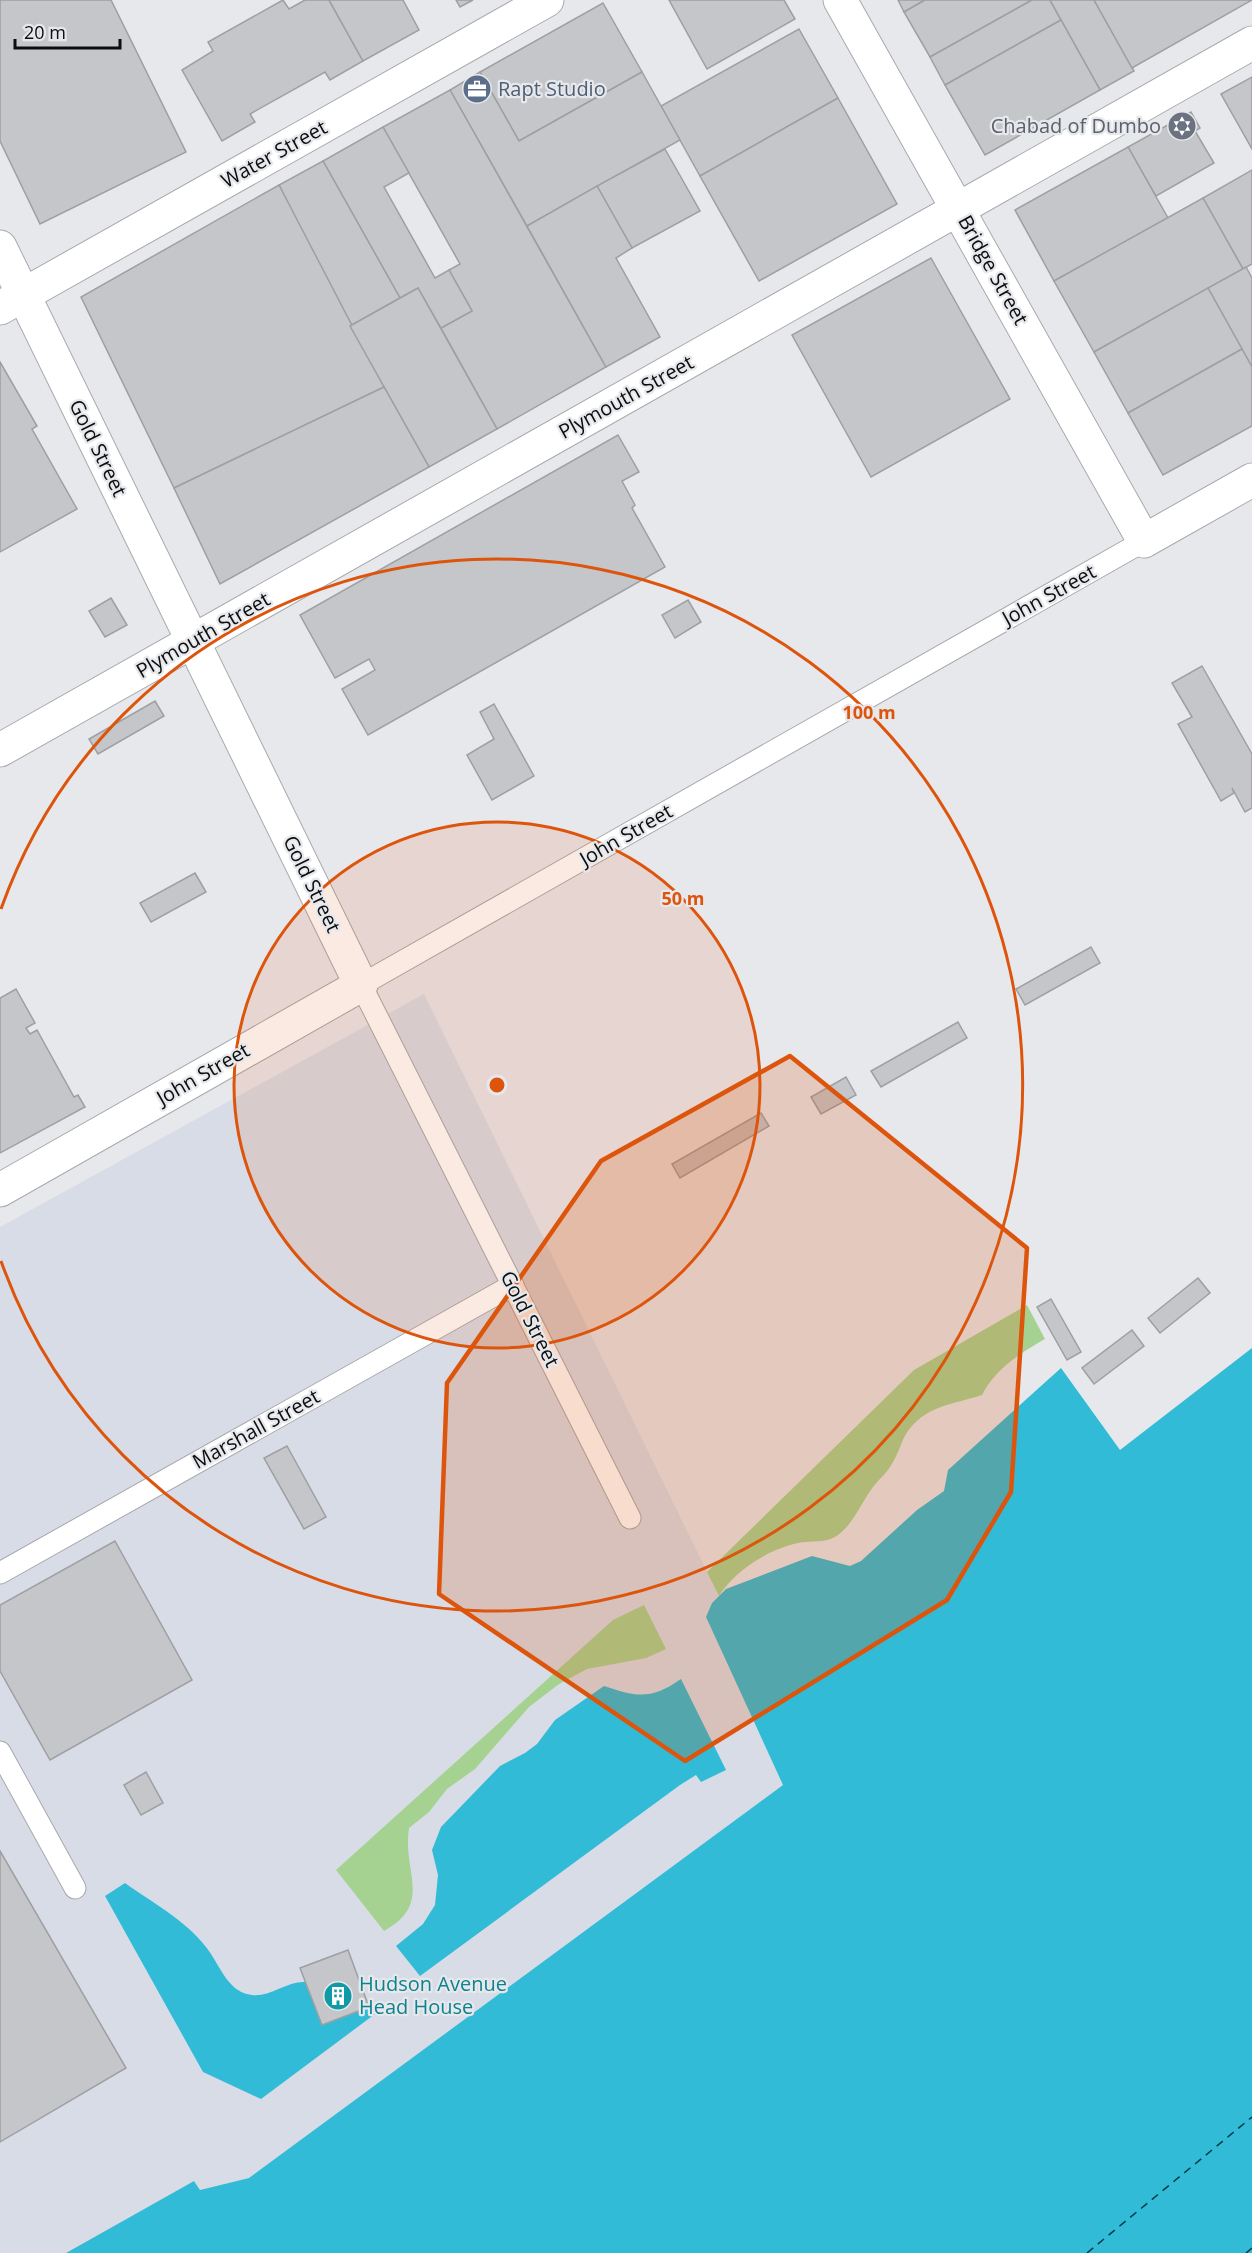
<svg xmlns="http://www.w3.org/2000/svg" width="1252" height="2253" font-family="'Open Sans',sans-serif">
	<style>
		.built { fill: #d8dce7 }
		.green { fill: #a5d290 }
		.water { fill: #32bbd6 }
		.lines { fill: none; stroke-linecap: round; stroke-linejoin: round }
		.ferry { stroke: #003c47; stroke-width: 1.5; stroke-dasharray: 8 6; stroke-linecap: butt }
		.building { fill: #c5c6ca; stroke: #9d9fa2; stroke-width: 1.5 }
		.lane-casing { stroke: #a8a9ad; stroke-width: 23 }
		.street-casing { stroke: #a8a9ad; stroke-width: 35 }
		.lane { stroke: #fff; stroke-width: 21 }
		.street { stroke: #fff; stroke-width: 33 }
		.marked { fill: #dd550c; fill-opacity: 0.2; stroke: #dd550c; stroke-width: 4.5; stroke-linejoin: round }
		.ring { fill: none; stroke: #dd550c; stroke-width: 3 }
		.labels { text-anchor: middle; stroke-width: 4.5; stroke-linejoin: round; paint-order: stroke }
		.service-label { font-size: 20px; fill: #4e5e75; stroke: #e7e8ec; text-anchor: start }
		.worship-label { font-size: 20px; fill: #5b616d; stroke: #e7e8ec; text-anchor: end }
		.street-label { font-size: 20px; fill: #0c0d0e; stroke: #e7e8ec }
		.culture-label { font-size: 20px; fill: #0d838f; stroke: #e7e8ec; text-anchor: start }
		.centre { fill: #dd550c; stroke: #e7e8ec; stroke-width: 3 }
		.ring-label { font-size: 18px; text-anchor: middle; font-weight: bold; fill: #dd550c; stroke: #e7e8ec; stroke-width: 4.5; stroke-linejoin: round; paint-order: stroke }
	</style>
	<rect width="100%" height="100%" fill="#e7e8ec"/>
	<path class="built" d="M424,994L719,1596L712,1603L706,1617L783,1785L249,2178L200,2190L194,2181L66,2253H0V1227Z"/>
	<g class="green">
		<path d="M1027,1305L1045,1339C1020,1353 995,1369 982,1395C961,1402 935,1405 918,1420C901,1435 903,1445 893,1462C888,1472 880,1478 873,1487C861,1503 854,1523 838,1535C826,1544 811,1540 798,1543C769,1549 734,1571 719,1596L707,1572L914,1370Z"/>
		<path d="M644,1605L666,1649L646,1658L587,1669L559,1684L529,1707L475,1769L447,1789L429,1812L409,1828C402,1873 434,1903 384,1931L336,1870L613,1620Z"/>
	</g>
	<g class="water">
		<path d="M1252,1348V2253H66L194,2181L200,2190L249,2178L783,1785L706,1617L712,1603L726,1589L812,1556L850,1566L861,1561L917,1510L944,1491L948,1470L1061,1368L1120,1450Z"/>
		<path d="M681,1679L726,1770L701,1782L696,1775L680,1785L420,1976L396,1946L423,1924L435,1905L438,1875L432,1850L441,1827L500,1766L525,1753L537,1744L555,1720L604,1686C637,1697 651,1700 681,1679Z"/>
		<path d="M125,1883C154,1904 191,1923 211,1954C221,1969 230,1993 252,1995C271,1997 287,1981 305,1982L322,2025L369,2007L375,2014L261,2099L203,2072L105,1896Z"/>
	</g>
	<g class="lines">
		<g class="ferry">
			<path d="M1087,2253L1252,2117"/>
			<path d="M1246,2253L1252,2248"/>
		</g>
	</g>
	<g class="building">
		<path d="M0,0H111L186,152L40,224L0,141Z"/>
		<path d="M283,0L289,9L305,0H329L363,61L330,80L325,72L250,114L255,122L222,141L182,70L213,51L208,42Z"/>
		<path d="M329,0H403L419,30L363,61Z"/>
		<path d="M456,0H473L460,7Z"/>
		<path d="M669,0H784L795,19L707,69Z"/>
		<path d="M898,0H925L904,12Z"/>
		<path d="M925,0H1032L930,57L904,12Z"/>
		<path d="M1032,0H1050L1061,20L945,85L930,57Z"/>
		<path d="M1050,0H1094L1134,71L1100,90Z"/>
		<path d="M1094,0H1252L1132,68Z"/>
		<path d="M603,3L642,72L519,141L480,72Z"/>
		<path d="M1061,20L1100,90L985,155L945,85Z"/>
		<path d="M799,29L838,98L700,176L661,106Z"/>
		<path d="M480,72L519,141L642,72L680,140L527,226L450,90Z"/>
		<path d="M1252,77V149L1221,94Z"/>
		<path d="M450,90L606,367L497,429L441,328L472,311L449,270L460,264L383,127Z"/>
		<path d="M838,98L897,204L759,281L700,176Z"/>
		<path d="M1191,112L1200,128L1195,131L1214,163L1156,196L1128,147Z"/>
		<path d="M383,127L409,173L384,187L435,278L449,270L472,311L441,328L418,288L400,298L323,161Z"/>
		<path d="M1128,147L1168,218L1054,281L1015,210Z"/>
		<path d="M665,149L700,211L632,248L597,186Z"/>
		<path d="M323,161L400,298L350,326L279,185Z"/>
		<path d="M1252,170V264L1243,269L1203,198Z"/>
		<path d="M279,185L384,387L174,488L81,297Z"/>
		<path d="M597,186L632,248L616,258L660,337L606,367L527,226Z"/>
		<path d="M1203,198L1243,269L1094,352L1054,281Z"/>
		<path d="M931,258L1010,399L871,477L792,335Z"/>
		<path d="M1246,267L1252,278V367L1208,288Z"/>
		<path d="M418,288L497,429L429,467L350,326Z"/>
		<path d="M1208,288L1242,349L1128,413L1094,352Z"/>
		<path d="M1242,349L1252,367V426L1163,475L1128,413Z"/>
		<path d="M0,362L37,426L32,429L77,509L0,552Z"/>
		<path d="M384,387L429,467L220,584L174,488Z"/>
		<path d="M618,435L639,472L622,481L635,505L632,508L665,567L368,735L342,689L375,670L369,659L335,678L300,615Z"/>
		<path d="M111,598L127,625L105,637L89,611Z"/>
		<path d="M688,600L701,622L675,638L662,615Z"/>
		<path d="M1202,666L1252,754V808L1245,812L1232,788L1234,793L1221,801L1178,724L1192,717L1172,683Z"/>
		<path d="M155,701L164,716L98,754L89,739Z"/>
		<path d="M494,704L534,776L492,800L467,755L494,739L480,712Z"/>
		<path d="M195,873L206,892L151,922L140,903Z"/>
		<path d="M1091,947L1100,963L1025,1005L1016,989Z"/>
		<path d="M16,989L35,1023L26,1028L30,1034L37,1030L74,1097L78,1095L85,1107L0,1153V998Z"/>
		<path d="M958,1022L967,1038L881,1087L871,1071Z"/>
		<path d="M846,1077L856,1095L821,1114L811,1097Z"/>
		<path d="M761,1113L769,1126L680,1178L672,1164Z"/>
		<path d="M1198,1278L1210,1293L1160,1333L1148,1318Z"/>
		<path d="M1051,1299L1081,1352L1067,1360L1037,1307Z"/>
		<path d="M1132,1330L1144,1346L1094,1384L1082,1368Z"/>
		<path d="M287,1446L326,1517L304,1529L264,1458Z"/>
		<path d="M115,1541L192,1680L50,1760L0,1671V1605Z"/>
		<path d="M146,1772L163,1803L141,1815L124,1785Z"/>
		<path d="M0,1851L126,2068L0,2142Z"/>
		<path d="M348,1950L369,2007L322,2025L300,1968Z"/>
	</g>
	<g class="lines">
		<g class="lane-casing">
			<g id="lane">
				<path d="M630,1518L361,985L1144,541"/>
				<path d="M0,1573L513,1285"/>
				<path d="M0,1752L75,1888"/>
			</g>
		</g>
		<g class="street-casing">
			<g id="street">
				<path d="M840,0L1144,541L1252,480"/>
				<path d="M0,247L361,985L0,1190"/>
				<path d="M0,308L547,0"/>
				<path d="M0,750L1252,43"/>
			</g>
		</g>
		<use href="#lane" class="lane"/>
		<use href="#street" class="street"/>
	</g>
	<path class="marked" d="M790,1056L1027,1248L1011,1492L947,1600L685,1761L439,1594L447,1383L601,1161Z"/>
	<circle cx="497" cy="1085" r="263" fill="#dd550c" fill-opacity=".12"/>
	<g class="ring">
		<circle cx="497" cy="1085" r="263"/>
		<path d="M1 909A526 526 0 1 1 1 1261"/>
	</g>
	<defs>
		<g id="office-disc" transform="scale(1.5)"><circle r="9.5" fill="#5c6f8a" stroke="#e7e8ec"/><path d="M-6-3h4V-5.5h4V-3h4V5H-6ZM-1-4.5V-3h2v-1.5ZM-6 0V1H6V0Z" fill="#fff"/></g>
		<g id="synagogue-disc" transform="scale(1.5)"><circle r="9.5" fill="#6b7280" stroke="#e7e8ec"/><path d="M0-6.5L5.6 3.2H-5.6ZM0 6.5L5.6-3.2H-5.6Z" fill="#fff"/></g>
		<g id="building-disc" transform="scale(1.5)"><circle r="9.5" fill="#0f9aa8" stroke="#e7e8ec"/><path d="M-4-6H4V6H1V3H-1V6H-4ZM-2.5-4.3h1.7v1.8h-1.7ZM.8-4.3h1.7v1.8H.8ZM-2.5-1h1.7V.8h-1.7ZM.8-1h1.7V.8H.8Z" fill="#fff"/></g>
	</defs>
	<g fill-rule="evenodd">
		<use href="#office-disc" x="477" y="89"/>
		<use href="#synagogue-disc" x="1182" y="126"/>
		<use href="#building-disc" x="338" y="1996"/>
	</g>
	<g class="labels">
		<g class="service-label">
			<text x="498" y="96">Rapt Studio</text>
		</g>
		<g class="worship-label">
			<text x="1161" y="133">Chabad of Dumbo</text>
		</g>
		<g class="street-label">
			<text transform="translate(274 154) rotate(-29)" y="7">Water Street</text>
			<text transform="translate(993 270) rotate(61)" y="7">Bridge Street</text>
			<text transform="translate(626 397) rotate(-29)" y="7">Plymouth Street</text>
			<text transform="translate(98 448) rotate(64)" y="7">Gold Street</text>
			<text transform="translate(1049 595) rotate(-29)" y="7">John Street</text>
			<text transform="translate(203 635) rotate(-30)" y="7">Plymouth Street</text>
			<text transform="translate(626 835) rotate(-30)" y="7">John Street</text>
			<text transform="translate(312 884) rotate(64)" y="7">Gold Street</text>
			<text transform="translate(203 1074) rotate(-30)" y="7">John Street</text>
			<text transform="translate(530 1319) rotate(63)" y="7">Gold Street</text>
			<text transform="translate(256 1429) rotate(-29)" y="7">Marshall Street</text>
		</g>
		<g class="culture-label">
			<text x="359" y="1991">Hudson Avenue<tspan x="359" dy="23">Head House</tspan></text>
		</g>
	</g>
	<circle cx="497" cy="1085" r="9" class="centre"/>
	<g class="ring-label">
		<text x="869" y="719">100 m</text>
		<text x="683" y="905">50 m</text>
	</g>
	<path d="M15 39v9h105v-9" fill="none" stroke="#0c0d0e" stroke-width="3"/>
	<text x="24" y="39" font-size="18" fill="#0c0d0e" stroke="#e7e8ec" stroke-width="4.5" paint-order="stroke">20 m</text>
</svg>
